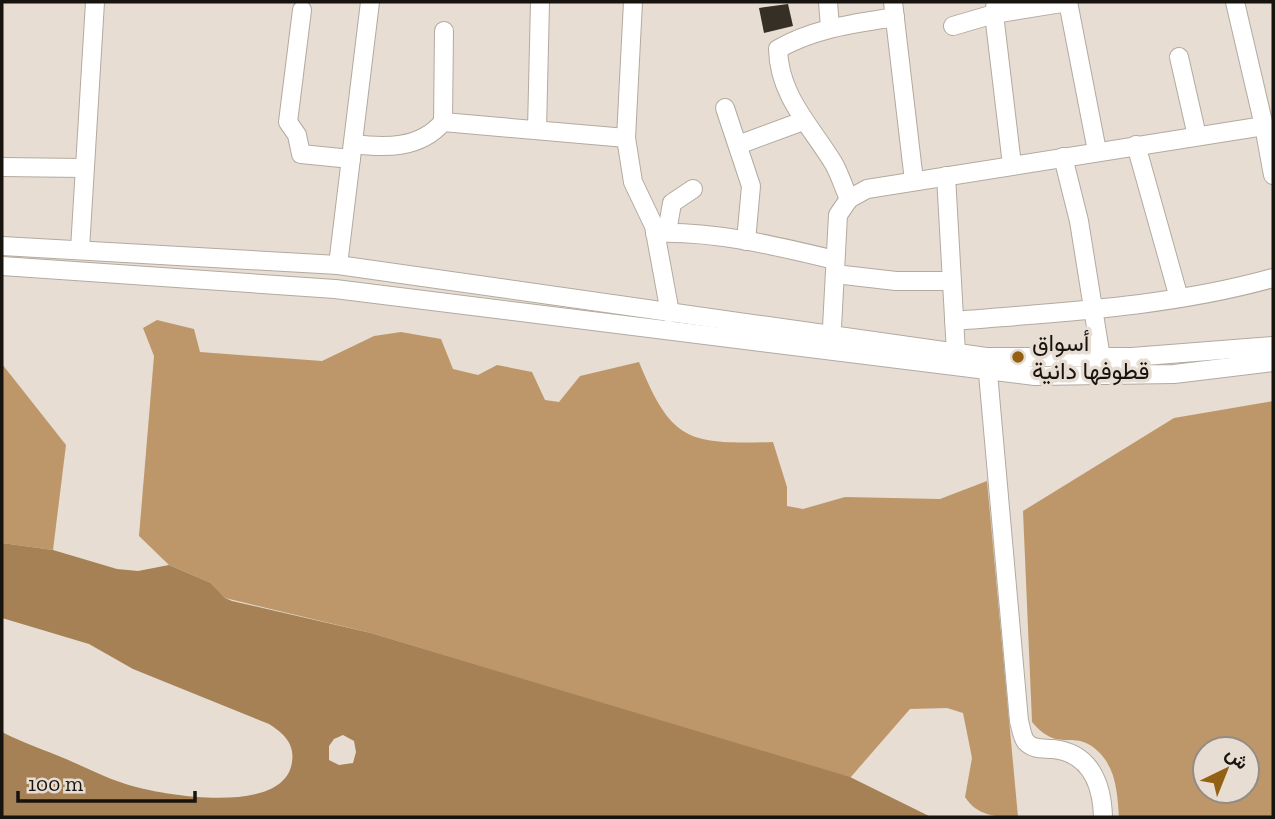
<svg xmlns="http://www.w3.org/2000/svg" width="1275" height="819" font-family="'Zilla Slab',Vazirmatn,serif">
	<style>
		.forest { fill: #bd976a; fill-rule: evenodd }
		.water { fill: #a58155; fill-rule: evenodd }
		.building { fill: #362f26 }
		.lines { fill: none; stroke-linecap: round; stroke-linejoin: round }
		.minor-casing { stroke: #b3aa9f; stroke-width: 20 }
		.minor { stroke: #fff; stroke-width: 18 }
		.poi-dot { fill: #946114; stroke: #e7ddd2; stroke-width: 2.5 }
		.labels { text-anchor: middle; stroke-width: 7; stroke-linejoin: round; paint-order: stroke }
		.poi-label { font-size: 24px; fill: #17130f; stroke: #e7ddd2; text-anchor: start }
	</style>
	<rect width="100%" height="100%" fill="#e7ddd2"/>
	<g class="forest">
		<path d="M157,320L194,329L200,352L322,361L374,336L401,332L441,339L453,369L478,375L497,365L532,372L545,400L559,402L580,376L639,362C672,443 689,444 773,442L787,487V506L803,509L845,497L940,499L987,481L1018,817C996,817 977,816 965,797L972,758L963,713L947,708L910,709L850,778L371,633L225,598L211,583L169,565L139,536L154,356L143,328Z"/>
		<path d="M2,364L66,445L53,550L2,543Z"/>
		<path d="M1273,401V817H1119C1117,790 1116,762 1090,745C1068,732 1058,752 1032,722L1023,511L1174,418ZM1205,749H1247V791H1205Z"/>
	</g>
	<path class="water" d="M2,543L53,550L117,569L138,571L169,565L211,583L225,598L232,601L371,633L850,777L931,817H2V732C23,743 45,750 66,759C89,769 112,781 136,787C170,796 285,815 292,762C295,743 283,733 269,724L133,669L89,644L2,618ZM343,735L354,741L356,752L353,763L339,765L329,760V746L334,739Z"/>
	<path class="building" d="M788,4L793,26L764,33L759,8Z"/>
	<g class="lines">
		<g class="minor-casing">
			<g id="minor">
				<path d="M633,2L626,138L633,182L654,226L670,313"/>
				<path d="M828,2L830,27"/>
				<path d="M893,2L914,181"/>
				<path d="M996,2L994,14L1012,165"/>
				<path d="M1068,2L1097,151"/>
				<path d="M302,10L288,122L297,135L301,154L351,159"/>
				<path d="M953,26L994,14L1068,2"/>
				<path d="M1179,57L1197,136"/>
				<path d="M725,108L751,186L746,241"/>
				<path d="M443,122L444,31"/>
				<path d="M1264,126L1273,175"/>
				<path d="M537,130L540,2"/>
				<path d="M353,144C385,148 420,149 443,122L626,138"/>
				<path d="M738,145L803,121"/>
				<path d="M1136,145L1179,298"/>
				<path d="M1063,157L1079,221L1101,358"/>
				<path d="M2,167L83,168"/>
				<path d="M946,176L956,353"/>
				<path d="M849,199C844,188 840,175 834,164C811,126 779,96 778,49C815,28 853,24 895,17"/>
				<path d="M667,232L672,203L693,189"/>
				<path d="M655,233C715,231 777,246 835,260"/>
				<path d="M2,246L338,265L986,357H1132L1273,346"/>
				<path d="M80,249L95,2"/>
				<path d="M338,265L370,2"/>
				<path d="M2,266L335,289L1035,376L1174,374L1273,362"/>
				<path d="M835,274L896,281H952"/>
				<path d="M954,321C1061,312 1170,307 1273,278"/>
				<path d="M831,346L838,215L849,199L867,189L1264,126L1235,2"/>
				<path d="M987,362L1019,721C1021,728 1022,737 1026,742C1034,750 1042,748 1053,749C1090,753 1102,783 1103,817"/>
			</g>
		</g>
		<use href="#minor" class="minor"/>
	</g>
	<circle class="poi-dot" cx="1018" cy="357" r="7"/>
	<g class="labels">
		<g class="poi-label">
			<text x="1032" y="351">أسواق<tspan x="1032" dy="28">قطوفها دانية</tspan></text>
		</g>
	</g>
	<rect width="1275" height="819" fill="none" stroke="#17130f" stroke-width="7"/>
	<g transform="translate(1226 770) rotate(43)"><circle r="33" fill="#e7ddd2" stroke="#948c84" stroke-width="2"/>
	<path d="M0-5L12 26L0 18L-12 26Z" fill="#946114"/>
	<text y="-10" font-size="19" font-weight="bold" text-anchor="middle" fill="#17130f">ش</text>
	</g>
	<path d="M18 791v10h177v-10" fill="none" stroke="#17130f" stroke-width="3.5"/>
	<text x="28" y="791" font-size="21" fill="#17130f" stroke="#e7ddd2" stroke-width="5" paint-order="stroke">100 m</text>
</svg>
